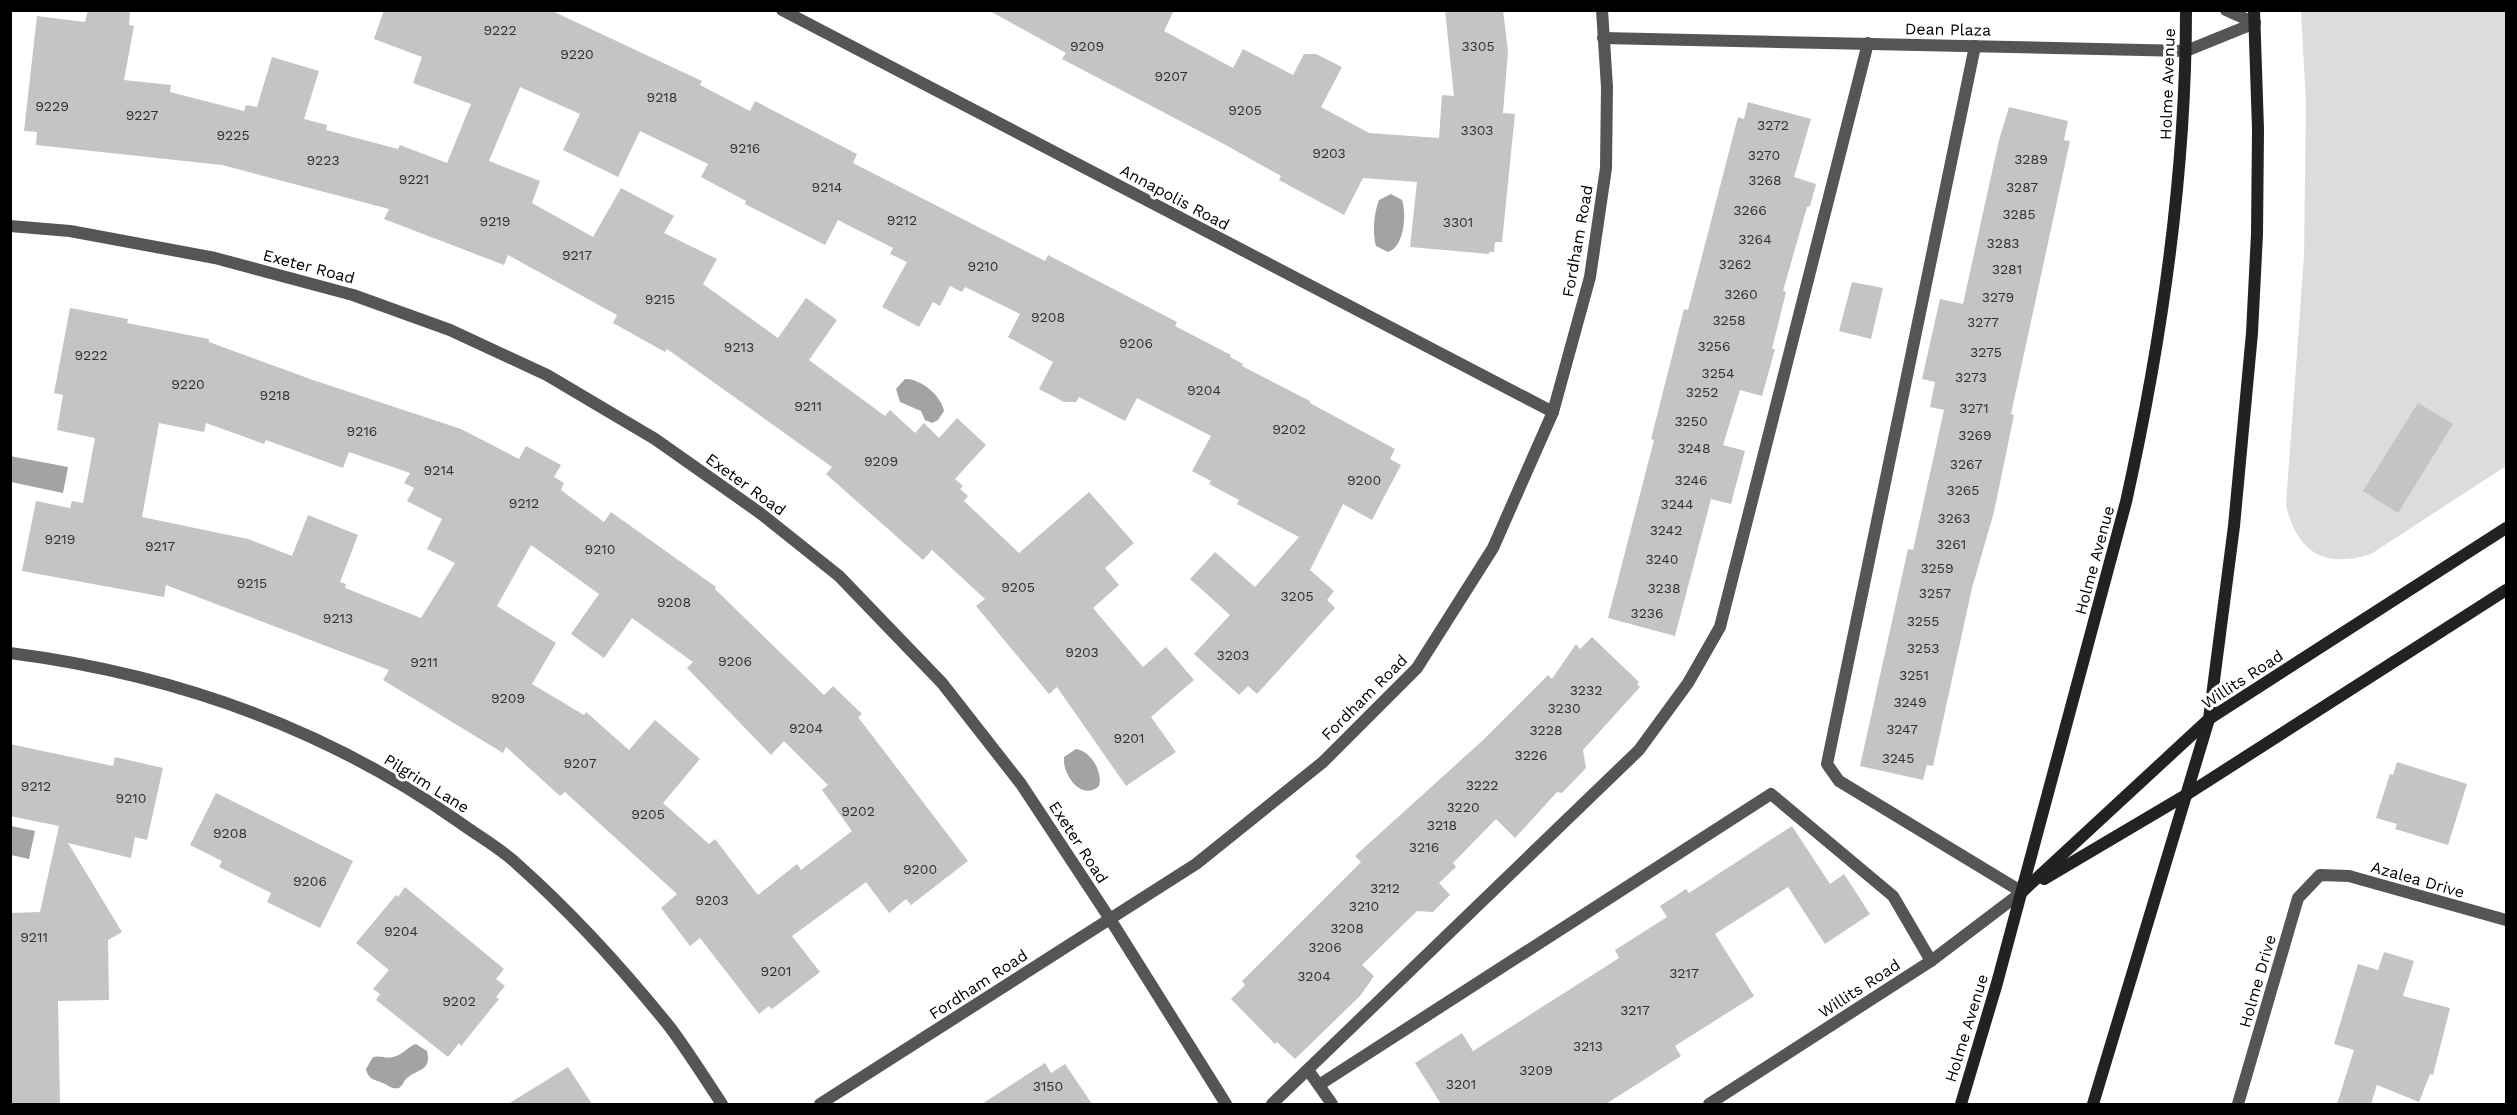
<svg xmlns="http://www.w3.org/2000/svg" width="2517" height="1115" font-family="'Work Sans',sans-serif">
	<style>
		.green { fill: #dcdcdc }
		.water { fill: #a3a3a3 }
		.building { fill: #c4c4c4; fill-rule: evenodd }
		.lines { fill: none; stroke-linecap: round; stroke-linejoin: round }
		.service { stroke: #555; stroke-width: 12 }
		.minor { stroke: #555; stroke-width: 12 }
		.tertiary { stroke: #555; stroke-width: 12 }
		.secondary { stroke: #222; stroke-width: 12 }
		.labels { text-anchor: middle; stroke-width: 6; stroke-linejoin: round; paint-order: stroke }
		.number-label { font-size: 14px; fill: #313131 }
		.street-label { font-size: 16px; fill: #000; stroke: #fff }
	</style>
	<rect width="100%" height="100%" fill="#fff"/>
	<path class="green" d="M2301,11H2506V466L2371,554C2324,569 2297,552 2286,505L2304,256L2306,103Z"/>
	<g class="water">
		<path d="M1391,194L1402,200C1407,215 1404,247 1388,252L1376,246C1372,233 1374,212 1379,200Z"/>
		<path d="M905,379C920,378 942,396 944,411L938,420L932,423L925,420L921,411L900,402L896,389Z"/>
		<path d="M10,456L68,467L63,493L11,482Z"/>
		<path d="M1076,749C1091,751 1103,772 1099,786C1081,802 1062,774 1064,757Z"/>
		<path d="M11,826L35,831L29,859L11,855Z"/>
		<path d="M416,1044L427,1051C432,1073 416,1068 405,1080C403,1083 402,1086 399,1088C391,1089 391,1087 385,1084C375,1079 369,1081 366,1069L373,1057C381,1055 386,1059 393,1057C403,1055 407,1047 416,1044Z"/>
	</g>
	<g class="building">
		<path d="M88,10H130L129,25L134,26L124,80L171,85L170,92L244,111L246,105L257,107L272,57L319,71L304,119L327,125L326,130L398,149L400,145L447,163L471,104L413,83L422,57L374,39L384,10H550L702,81L700,85L750,111L755,101L857,154L853,163L1045,261L1048,255L1177,322L1175,326L1231,355L1230,357L1243,364L1242,366L1310,401V403L1395,449L1390,459L1401,465L1372,520L1343,504L1310,570L1334,591L1327,600L1335,608L1257,694L1248,686L1239,695L1194,654L1230,615L1190,579L1215,552L1255,587L1299,537L1237,504L1239,500L1209,484L1211,481L1192,471L1211,436L1137,398L1125,421L1079,397L1076,402H1064L1039,389L1053,362L1008,337L1020,314L965,287L962,292L950,286L940,306L933,302L919,327L882,307L907,262L890,254L893,248L838,220L825,245L745,204L746,201L701,177L708,164L640,131L618,177L563,150L580,114L520,87L489,161L540,181L532,203L593,237L621,188L674,216L664,233L717,259L703,284L778,338L806,298L837,320L809,360L885,416L890,410L915,433L924,423L939,438L957,418L986,445L955,479L963,486L960,489L968,496L964,501L1019,553L1089,492L1134,543L1105,568L1119,585L1093,608L1143,667L1166,647L1194,680L1151,717L1176,752L1126,786L1057,687L1049,694L976,606L985,599L932,550L923,560L826,474L832,467L667,349L665,352L613,323L617,315L508,255L504,265L384,219L389,209L222,165L36,145L37,132L24,131L37,16L85,22Z"/>
		<path d="M988,10H1174L1164,31L1233,68L1243,49L1293,75L1304,54H1316L1342,67L1321,107L1369,133L1439,138L1442,95L1454,96L1445,10H1503L1508,51L1503,113L1515,114L1502,242H1495L1494,252H1489V254L1410,247L1417,182L1363,178L1344,215L1279,180L1281,176L1222,143L1062,59L1066,53Z"/>
		<path d="M1748,102L1811,119L1794,177L1816,184L1810,206L1807,207L1783,291L1786,292L1772,349H1775L1762,396L1740,390L1723,445L1745,451L1731,504L1711,499L1675,636L1608,618L1654,440L1651,439L1684,309L1688,310L1738,117L1744,119Z"/>
		<path d="M2009,107L2068,121L2064,140L2070,141L2011,414L2014,415L1994,512L1972,588L1933,766L1927,765L1923,780L1860,766L1908,549L1913,550L1944,410L1930,407L1935,382L1922,379L1940,299L1963,304L1999,140Z"/>
		<path d="M1852,282L1883,288L1871,339L1839,331Z"/>
		<path d="M70,308L128,319L127,323L209,339V342L313,380L461,429L519,459L526,446L561,465L554,477L564,483L561,490L604,522L611,512L716,587L715,589L824,695L833,686L862,714L858,717L968,861L911,905L906,899L889,913L866,882L792,936L820,972L772,1009L769,1006L759,1014L700,938L690,946L661,908L677,894L565,792L560,796L506,747L503,753L383,680L389,670L166,585L164,597L22,571L36,501L70,508L72,501L83,503L95,438L57,430L63,395L54,393ZM159,423L204,432L206,423L264,444L266,440L343,468L349,452L410,473L404,483L414,488L407,501L442,519L427,549L455,563L421,618L345,588L346,584L340,582L358,535L308,515L292,556L248,539L142,517ZM531,545L599,594L571,634L604,658L632,618L693,662L687,668L771,755L784,741L828,785L822,790L852,831L801,870L797,864L758,895L715,839L709,844L663,803L700,759L655,720L629,750L586,712L584,715L532,684L556,643L497,606Z"/>
		<path d="M2418,403L2453,424L2398,513L2363,491Z"/>
		<path d="M1592,637L1639,682L1637,684L1640,687L1583,750L1586,768L1562,793L1557,792L1515,838L1496,819L1453,863L1456,867L1439,883L1450,895L1433,912L1417,911L1362,965L1374,976L1360,996L1295,1059L1277,1042L1275,1044L1231,999L1245,985L1242,981L1361,862L1355,856L1482,741L1548,675L1552,679L1576,644L1580,649Z"/>
		<path d="M10,744L113,766L115,757L163,768L147,840L135,837L131,858L68,843L122,932L108,940L109,1000L58,1001L60,1104H10V913L40,912L59,826L10,816Z"/>
		<path d="M2397,762L2467,784L2448,845L2395,829L2397,824L2376,818L2390,774L2393,775Z"/>
		<path d="M216,793L353,861L320,928L267,902L271,893L219,867L222,861L190,845Z"/>
		<path d="M1792,826L1830,884L1844,874L1870,914L1825,944L1788,887L1715,934L1754,996L1675,1046L1681,1056L1606,1104H1441L1415,1063L1462,1033L1473,1051L1619,958L1615,950L1667,917L1660,906L1686,889L1689,893Z"/>
		<path d="M405,887L504,969L496,979L505,986L496,997L499,999L461,1046L459,1043L448,1057L376,1000L380,994L373,989L389,970L356,943L396,895L398,897Z"/>
		<path d="M2384,952L2414,961L2403,996L2450,1008L2433,1075L2430,1074L2419,1102L2377,1085L2371,1104H2337L2354,1050L2334,1044L2358,964L2378,970Z"/>
		<path d="M1045,1063L1051,1073L1065,1064L1092,1104H982Z"/>
		<path d="M568,1067L592,1104H508Z"/>
	</g>
	<g class="lines">
		<g class="service">
			<path d="M1975,46L1827,764L1839,781L2022,892"/>
			<path d="M1308,1070L1332,1104"/>
			<path d="M1319,1085L1771,794L1893,896L1931,961"/>
			<path d="M1272,1104L1639,750L1688,683L1720,627L1868,43"/>
		</g>
		<g class="minor">
			<path d="M782,10L1553,412"/>
			<path d="M2226,10L2255,23"/>
			<path d="M1603,38L2186,51L2255,23"/>
			<path d="M10,226L70,231L215,258L353,295L450,330L547,375L655,439L760,513L839,576L942,683L1021,784L1110,919L1226,1104"/>
			<path d="M10,653C173,674 324,727 459,822C478,836 500,848 517,864C572,913 623,969 669,1026C688,1051 705,1079 722,1104"/>
			<path d="M820,1104L1196,864L1323,762L1417,668L1493,548L1553,412L1590,277L1606,168L1607,87L1602,10"/>
			<path d="M2238,1104L2298,898L2320,875L2349,876L2506,920"/>
		</g>
		<path class="tertiary" d="M1709,1104L1931,961L2022,892"/>
		<g class="secondary">
			<path d="M2044,879L2186,795L2506,590"/>
			<path d="M2023,891L2209,719L2506,528"/>
			<path d="M1961,1104L1997,983L2126,502C2162,340 2186,177 2186,10"/>
			<path d="M2093,1104L2209,719L2234,526L2252,333L2257,234L2258,129L2254,10"/>
		</g>
	</g>
	<g class="labels">
		<g class="number-label">
			<text x="500" y="35">9222</text>
			<text x="1087" y="51">9209</text>
			<text x="1478" y="51">3305</text>
			<text x="577" y="59">9220</text>
			<text x="1171" y="81">9207</text>
			<text x="662" y="102">9218</text>
			<text x="52" y="111">9229</text>
			<text x="1245" y="115">9205</text>
			<text x="142" y="120">9227</text>
			<text x="1773" y="130">3272</text>
			<text x="1477" y="135">3303</text>
			<text x="233" y="140">9225</text>
			<text x="745" y="153">9216</text>
			<text x="1329" y="158">9203</text>
			<text x="1764" y="160">3270</text>
			<text x="2031" y="164">3289</text>
			<text x="323" y="165">9223</text>
			<text x="414" y="184">9221</text>
			<text x="1765" y="185">3268</text>
			<text x="827" y="192">9214</text>
			<text x="2022" y="192">3287</text>
			<text x="1750" y="215">3266</text>
			<text x="2019" y="219">3285</text>
			<text x="902" y="225">9212</text>
			<text x="495" y="226">9219</text>
			<text x="1458" y="227">3301</text>
			<text x="1755" y="244">3264</text>
			<text x="2003" y="248">3283</text>
			<text x="577" y="260">9217</text>
			<text x="1735" y="269">3262</text>
			<text x="983" y="271">9210</text>
			<text x="2007" y="274">3281</text>
			<text x="1741" y="299">3260</text>
			<text x="1998" y="302">3279</text>
			<text x="660" y="304">9215</text>
			<text x="1048" y="322">9208</text>
			<text x="1729" y="325">3258</text>
			<text x="1983" y="327">3277</text>
			<text x="1136" y="348">9206</text>
			<text x="1714" y="351">3256</text>
			<text x="739" y="352">9213</text>
			<text x="1986" y="357">3275</text>
			<text x="91" y="360">9222</text>
			<text x="1718" y="378">3254</text>
			<text x="1971" y="382">3273</text>
			<text x="188" y="389">9220</text>
			<text x="1204" y="395">9204</text>
			<text x="1702" y="397">3252</text>
			<text x="275" y="400">9218</text>
			<text x="808" y="411">9211</text>
			<text x="1974" y="413">3271</text>
			<text x="1691" y="426">3250</text>
			<text x="1289" y="434">9202</text>
			<text x="362" y="436">9216</text>
			<text x="1975" y="440">3269</text>
			<text x="1694" y="453">3248</text>
			<text x="881" y="466">9209</text>
			<text x="1966" y="469">3267</text>
			<text x="439" y="475">9214</text>
			<text x="1364" y="485">9200</text>
			<text x="1691" y="485">3246</text>
			<text x="1963" y="495">3265</text>
			<text x="524" y="508">9212</text>
			<text x="1677" y="509">3244</text>
			<text x="1954" y="523">3263</text>
			<text x="1666" y="535">3242</text>
			<text x="60" y="544">9219</text>
			<text x="1951" y="549">3261</text>
			<text x="160" y="551">9217</text>
			<text x="600" y="554">9210</text>
			<text x="1662" y="564">3240</text>
			<text x="1937" y="573">3259</text>
			<text x="252" y="588">9215</text>
			<text x="1018" y="592">9205</text>
			<text x="1664" y="593">3238</text>
			<text x="1935" y="598">3257</text>
			<text x="1297" y="601">3205</text>
			<text x="674" y="607">9208</text>
			<text x="1647" y="618">3236</text>
			<text x="338" y="623">9213</text>
			<text x="1923" y="626">3255</text>
			<text x="1923" y="653">3253</text>
			<text x="1082" y="657">9203</text>
			<text x="1233" y="660">3203</text>
			<text x="735" y="666">9206</text>
			<text x="424" y="667">9211</text>
			<text x="1914" y="680">3251</text>
			<text x="1586" y="695">3232</text>
			<text x="508" y="703">9209</text>
			<text x="1910" y="707">3249</text>
			<text x="1564" y="713">3230</text>
			<text x="806" y="733">9204</text>
			<text x="1902" y="734">3247</text>
			<text x="1546" y="735">3228</text>
			<text x="1129" y="743">9201</text>
			<text x="1531" y="760">3226</text>
			<text x="1898" y="763">3245</text>
			<text x="580" y="768">9207</text>
			<text x="1482" y="790">3222</text>
			<text x="36" y="791">9212</text>
			<text x="131" y="803">9210</text>
			<text x="1463" y="812">3220</text>
			<text x="858" y="816">9202</text>
			<text x="648" y="819">9205</text>
			<text x="1442" y="830">3218</text>
			<text x="230" y="838">9208</text>
			<text x="1424" y="852">3216</text>
			<text x="920" y="874">9200</text>
			<text x="310" y="886">9206</text>
			<text x="1385" y="893">3212</text>
			<text x="712" y="905">9203</text>
			<text x="1364" y="911">3210</text>
			<text x="1347" y="933">3208</text>
			<text x="401" y="936">9204</text>
			<text x="34" y="942">9211</text>
			<text x="1325" y="952">3206</text>
			<text x="776" y="976">9201</text>
			<text x="1684" y="978">3217</text>
			<text x="1314" y="981">3204</text>
			<text x="459" y="1006">9202</text>
			<text x="1635" y="1015">3217</text>
			<text x="1588" y="1051">3213</text>
			<text x="1536" y="1075">3209</text>
			<text x="1461" y="1089">3201</text>
			<text x="1048" y="1091">3150</text>
		</g>
		<g class="street-label">
			<text transform="translate(1948 29) rotate(1)" y="6">Dean Plaza</text>
			<text transform="translate(2167 84) rotate(-88)" y="6">Holme Avenue</text>
			<text transform="translate(1175 197) rotate(28)" y="6">Annapolis Road</text>
			<text transform="translate(1577 241) rotate(-80)" y="6">Fordham Road</text>
			<text transform="translate(309 266) rotate(15)" y="6">Exeter Road</text>
			<text transform="translate(746 484) rotate(36)" y="6">Exeter Road</text>
			<text transform="translate(2094 560) rotate(-75)" y="6">Holme Avenue</text>
			<text transform="translate(2242 679) rotate(-33)" y="6">Willits Road</text>
			<text transform="translate(1364 697) rotate(-45)" y="6">Fordham Road</text>
			<text transform="translate(427 783) rotate(32)" y="6">Pilgrim Lane</text>
			<text transform="translate(1079 842) rotate(57)" y="6">Exeter Road</text>
			<text transform="translate(2418 879) rotate(16)" y="6">Azalea Drive</text>
			<text transform="translate(2257 981) rotate(-74)" y="6">Holme Drive</text>
			<text transform="translate(978 984) rotate(-33)" y="6">Fordham Road</text>
			<text transform="translate(1859 988) rotate(-33)" y="6">Willits Road</text>
			<text transform="translate(1966 1028) rotate(-73)" y="6">Holme Avenue</text>
		</g>
	</g>
	<rect width="2517" height="1115" fill="none" stroke="#000000" stroke-width="24"/>
</svg>
